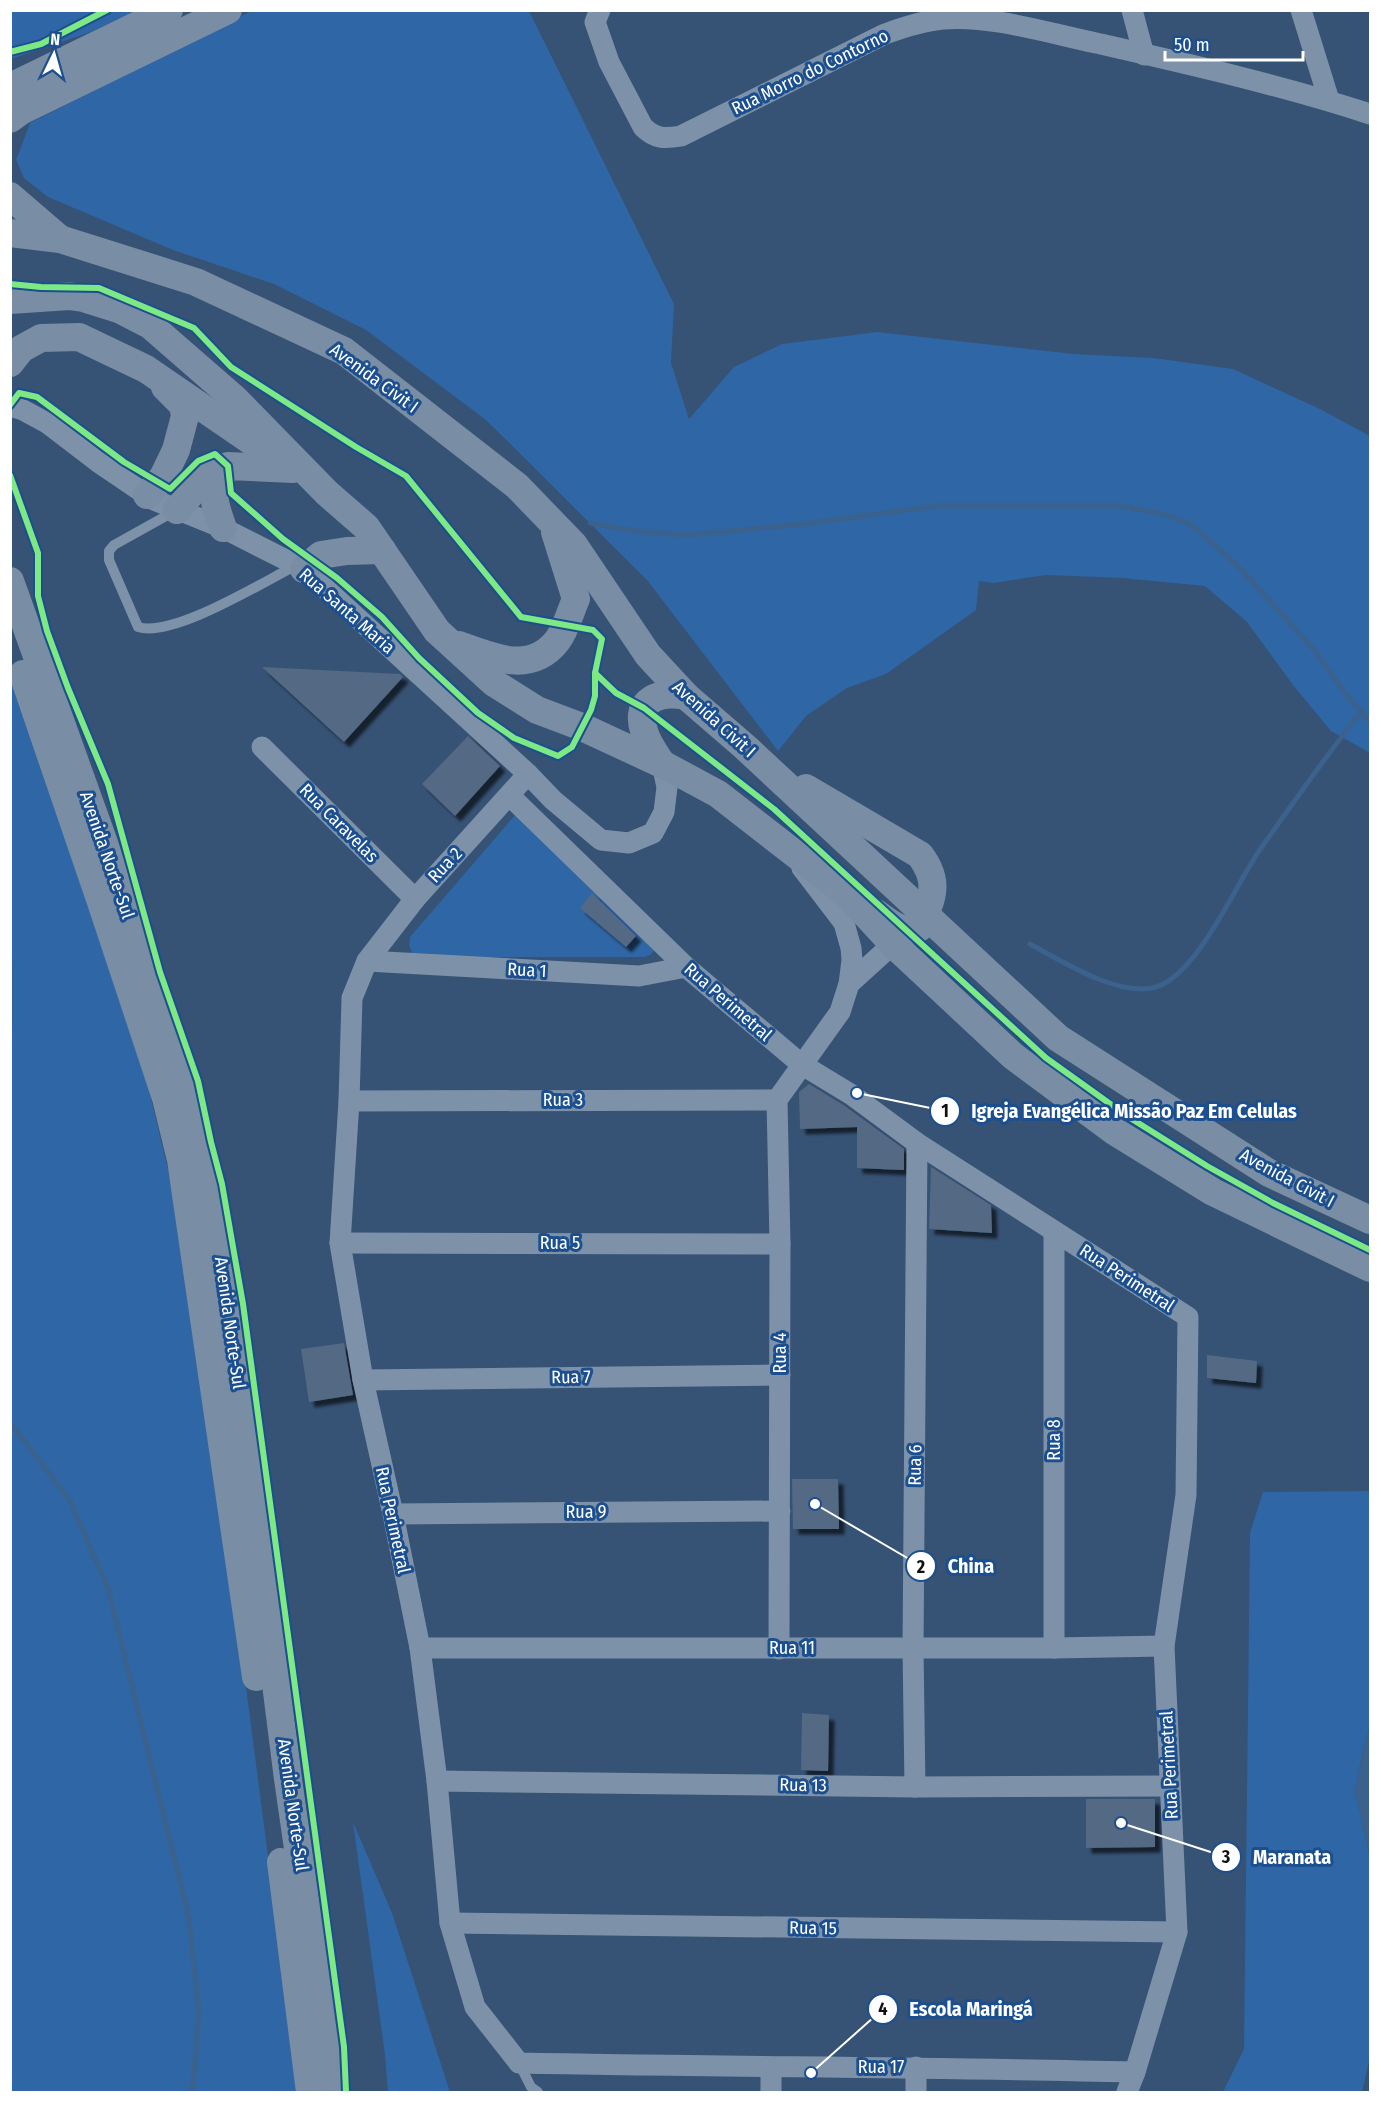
<svg xmlns="http://www.w3.org/2000/svg" width="1381" height="2103" font-family="'Fira Sans Condensed',sans-serif">
	<style>
		.green { fill: #2f66a5 }
		.water { fill: #3b618d }
		.lines { fill: none; stroke-linecap: round; stroke-linejoin: round }
		.stream { stroke: #3b618d; stroke-width: 5 }
		.building { fill: #526984; filter: url(#shadow) }
		.lane { stroke: #7d92a8; stroke-width: 10 }
		.street { stroke: #7d92a8; stroke-width: 21 }
		.secondary { stroke: #798da4; stroke-width: 28 }
		.cycleway-casing { stroke: #1b4f8f; stroke-width: 10 }
		.cycleway { stroke: #7ce984; stroke-width: 6 }
		.labels { text-anchor: middle; stroke-width: 6; stroke-linejoin: round; paint-order: stroke }
		.street-label { font-size: 18px; fill: #fff; stroke: #1b4f8f }
		.leader { fill: none; stroke: #fff; stroke-width: 2 }
		.callout-dot { fill: #fff; stroke: #1b4f8f; stroke-width: 2 }
		.mark-label { font-size: 18px; text-anchor: middle; font-weight: bold; fill: #111 }
		.callout-label { font-size: 20px; text-anchor: middle; font-weight: bold; fill: #fff; stroke: #1b4f8f; stroke-width: 6; stroke-linejoin: round; paint-order: stroke }
	</style>
	<defs>
		<filter id="shadow"><feDropShadow dx="5.5" dy="5.5" stdDeviation="1.5" flood-color="#0009"/></filter>
	</defs>
	<rect width="100%" height="100%" fill="#365274"/>
	<g class="green">
		<path d="M10,11H136L88,33L11,59Z"/>
		<path d="M251,11H529L674,304L671,363L689,419L734,367L782,344L877,332L1074,354L1154,358L1233,369L1320,409L1370,436V753L1331,731L1293,685L1247,622L1205,586L1122,578L1046,575L993,583L979,581L976,610L886,674L847,688L806,716L778,751L647,580L486,420L366,330L274,284L173,250L48,197L24,178L16,160L30,123Z"/>
		<path d="M10,667L88,889L140,1051L184,1238L240,1641L289,2017L303,2092H11Z"/>
		<path d="M516,814L658,947L650,955L645,957H423L413,954L409,946L410,937Z"/>
		<path d="M1370,1491V1727L1363,1750L1355,1791L1370,1857V2057L1362,2092H1223L1244,2049L1250,1533L1263,1492Z"/>
		<path d="M353,1822L392,1913L450,2092H388L385,2055Z"/>
	</g>
	<path class="water" d="M1370,1727V1857L1355,1791L1363,1750Z"/>
	<g class="lines">
		<g class="stream">
			<path d="M590,523L635,531L689,535L803,524L936,506H1121L1163,514L1188,523L1199,531L1241,569L1315,651L1347,696L1370,721"/>
			<path d="M1030,944C1062,961 1119,998 1156,987C1197,975 1235,886 1259,851C1292,804 1325,757 1361,712"/>
			<path d="M10,964V1025"/>
			<path d="M10,1425L17,1431L70,1501L108,1588L189,1918L199,2014L192,2092"/>
		</g>
	</g>
	<g class="building">
		<path d="M262,667L400,674L403,677L344,742Z"/>
		<path d="M468,736L500,766L455,816L422,784Z"/>
		<path d="M592,893L636,936L626,947L580,908Z"/>
		<path d="M809,1084L845,1106L904,1149V1170L857,1168V1127L800,1129L799,1092Z"/>
		<path d="M931,1167L991,1205L992,1233L929,1229Z"/>
		<path d="M344,1343L353,1395L309,1402L301,1349Z"/>
		<path d="M1207,1355L1257,1361L1256,1383L1207,1378Z"/>
		<path d="M792,1479H838L839,1529H793Z"/>
		<path d="M802,1713L829,1715L828,1771L801,1770Z"/>
		<path d="M1086,1799H1155V1847L1086,1848Z"/>
	</g>
	<g class="lines">
		<g class="lane">
			<path d="M177,510L114,545L109,551V560L138,627C173,638 261,583 295,566"/>
			<path d="M519,2063L531,2087L538,2092"/>
		</g>
		<g class="street">
			<path d="M600,10L595,22L609,62L643,127C655,139 665,139 681,136L885,34C904,27 922,21 943,19C991,15 1048,33 1096,43C1188,64 1281,85 1370,114"/>
			<path d="M1132,10L1144,55"/>
			<path d="M1301,10L1329,100"/>
			<path d="M10,406L23,410L47,423L98,462L154,500L223,528L304,569L528,774L553,800L601,840L629,843L653,833L664,812L667,787L662,764"/>
			<path d="M262,747L415,899"/>
			<path d="M528,774L415,899L367,961L352,998L349,1101L340,1243L363,1380L393,1514L420,1648L437,1781L450,1923L475,2007L519,2063C724,2067 930,2067 1135,2072"/>
			<path d="M510,796L686,967L801,1064L852,1095L917,1143L1188,1317L1186,1495L1164,1646L1177,1932L1135,2072L1127,2092"/>
			<path d="M367,961L639,976L686,967"/>
			<path d="M849,984L893,944"/>
			<path d="M349,1101L777,1100"/>
			<path d="M1054,1231V1648"/>
			<path d="M340,1243L780,1244"/>
			<path d="M363,1380L780,1375"/>
			<path d="M393,1514L780,1511"/>
			<path d="M420,1648H1054L1164,1646"/>
			<path d="M779,1649L780,1244L777,1100L840,1012L849,984L852,960L851,948L844,923L802,868"/>
			<path d="M437,1781L915,1787L1169,1786"/>
			<path d="M915,1787L913,1648L917,1143"/>
			<path d="M450,1923L1177,1932"/>
			<path d="M771,2068V2092"/>
			<path d="M916,2092V2067"/>
		</g>
		<g class="secondary">
			<path d="M10,87L169,10"/>
			<path d="M10,119L21,111L228,10"/>
			<path d="M10,196L60,239"/>
			<path d="M10,233L60,239L196,282L344,351L517,486L574,545L648,655L686,696L745,747L1058,1038L1269,1173L1370,1220"/>
			<path d="M10,300L69,296L83,298L121,310L150,325L235,399L327,493L366,527L437,631L494,683L537,710L582,727L666,766L718,794L848,895L893,944L1013,1056L1114,1131L1213,1192L1370,1268"/>
			<path d="M10,363L21,349L41,338L79,337L146,369L273,456"/>
			<path d="M147,495L163,477L176,450L185,416L183,405L165,387"/>
			<path d="M177,510L207,475L226,467"/>
			<path d="M223,528C212,498 210,493 228,466L293,469"/>
			<path d="M304,569L321,555L347,551L382,550"/>
			<path d="M10,581L104,843L149,982L177,1057L195,1119L224,1273L288,1779L333,2092"/>
			<path d="M459,645C493,657 530,675 557,641C566,630 570,612 576,599L555,532"/>
			<path d="M23,674L102,905L166,1098L181,1160L256,1677"/>
			<path d="M662,764C655,753 647,743 644,731C634,699 660,691 686,696"/>
			<path d="M806,788L920,855C941,883 932,899 919,928C901,934 890,923 876,913"/>
			<path d="M281,1862L310,2092"/>
		</g>
		<g class="cycleway-casing">
			<g id="cycleway">
				<path d="M10,52L41,44L107,10"/>
				<path d="M10,284L41,287L99,288L194,328L231,367L356,447L406,476L521,617L593,630L602,639L595,673V696L591,710L572,747L558,756L514,738L478,713L419,658L382,617L337,578L283,539L231,493L228,466L215,454L198,461L170,489L124,462L37,397L19,393L10,405"/>
				<path d="M10,475L38,553V596L47,631L68,688L108,784L160,972L198,1081L211,1142L222,1184L243,1304L344,2047L346,2092"/>
				<path d="M595,673L616,693L644,708L774,809L1046,1058L1127,1116L1207,1166L1273,1203L1370,1250"/>
			</g>
		</g>
		<use href="#cycleway" class="cycleway"/>
	</g>
	<g class="labels">
		<g class="street-label">
			<text transform="translate(810 72) rotate(-26)" y="6">Rua Morro do Contorno</text>
			<text transform="translate(374 378) rotate(36)" y="6">Avenida Civit I</text>
			<text transform="translate(347 611) rotate(41)" y="6">Rua Santa Maria</text>
			<text transform="translate(714 719) rotate(42)" y="6">Avenida Civit I</text>
			<text transform="translate(339 823) rotate(45)" y="6">Rua Caravelas</text>
			<text transform="translate(107 855) rotate(71)" y="6">Avenida Norte-Sul</text>
			<text transform="translate(445 865) rotate(-47)" y="6">Rua 2</text>
			<text transform="translate(527 970) rotate(3)" y="6">Rua 1</text>
			<text transform="translate(728 1002) rotate(41)" y="6">Rua Perimetral</text>
			<text x="563" y="1106">Rua 3</text>
			<text transform="translate(1287 1178) rotate(28)" y="6">Avenida Civit I</text>
			<text x="560" y="1249">Rua 5</text>
			<text transform="translate(1127 1278) rotate(33)" y="6">Rua Perimetral</text>
			<text transform="translate(230 1323) rotate(82)" y="6">Avenida Norte-Sul</text>
			<text transform="translate(780 1353) rotate(-90)" y="6">Rua 4</text>
			<text transform="translate(571 1377) rotate(-1)" y="6">Rua 7</text>
			<text transform="translate(1054 1440) rotate(-90)" y="6">Rua 8</text>
			<text transform="translate(915 1465) rotate(-89)" y="6">Rua 6</text>
			<text x="586" y="1518">Rua 9</text>
			<text transform="translate(393 1520) rotate(78)" y="6">Rua Perimetral</text>
			<text x="792" y="1654">Rua 11</text>
			<text transform="translate(1169 1765) rotate(-93)" y="6">Rua Perimetral</text>
			<text transform="translate(803 1785) rotate(1)" y="6">Rua 13</text>
			<text transform="translate(293 1805) rotate(82)" y="6">Avenida Norte-Sul</text>
			<text transform="translate(813 1928) rotate(1)" y="6">Rua 15</text>
			<text x="881" y="2073">Rua 17</text>
		</g>
	</g>
	<path class="leader" d="M857 1093L945 1111M815 1504L921 1566M1121 1823L1226 1857M811 2073L883 2009"/>
	<g class="callout-dot">
		<circle cx="857" cy="1093" r="6"/>
		<circle cx="815" cy="1504" r="6"/>
		<circle cx="1121" cy="1823" r="6"/>
		<circle cx="811" cy="2073" r="6"/>
		<circle cx="945" cy="1111" r="15"/>
		<circle cx="921" cy="1566" r="15"/>
		<circle cx="1226" cy="1857" r="15"/>
		<circle cx="883" cy="2009" r="15"/>
	</g>
	<g class="mark-label">
		<text x="945" y="1117">1</text>
		<text x="921" y="1573">2</text>
		<text x="1226" y="1863">3</text>
		<text x="883" y="2015">4</text>
	</g>
	<g class="callout-label">
		<text x="1134" y="1118">Igreja Evangélica Missão Paz Em Celulas</text>
		<text x="971" y="1573">China</text>
		<text x="1292" y="1864">Maranata</text>
		<text x="971" y="2016">Escola Maringá</text>
	</g>
	<rect width="1381" height="2103" fill="none" stroke="#ffffff" stroke-width="24"/>
	<g transform="translate(54 54) rotate(5)" stroke="#1b4f8f" stroke-width="4.5" paint-order="stroke">
	<path d="M0-4.5L10 22L0 15L-10 22Z" fill="#ffffff"/>
	<text y="-9" font-size="16" font-weight="bold" text-anchor="middle" fill="#ffffff">N</text>
	</g>
	<path d="M1165 51v9h138v-9" fill="none" stroke="#ffffff" stroke-width="3"/>
	<text x="1174" y="51" font-size="18" fill="#ffffff" stroke="#1b4f8f" stroke-width="4.5" paint-order="stroke">50 m</text>
</svg>
